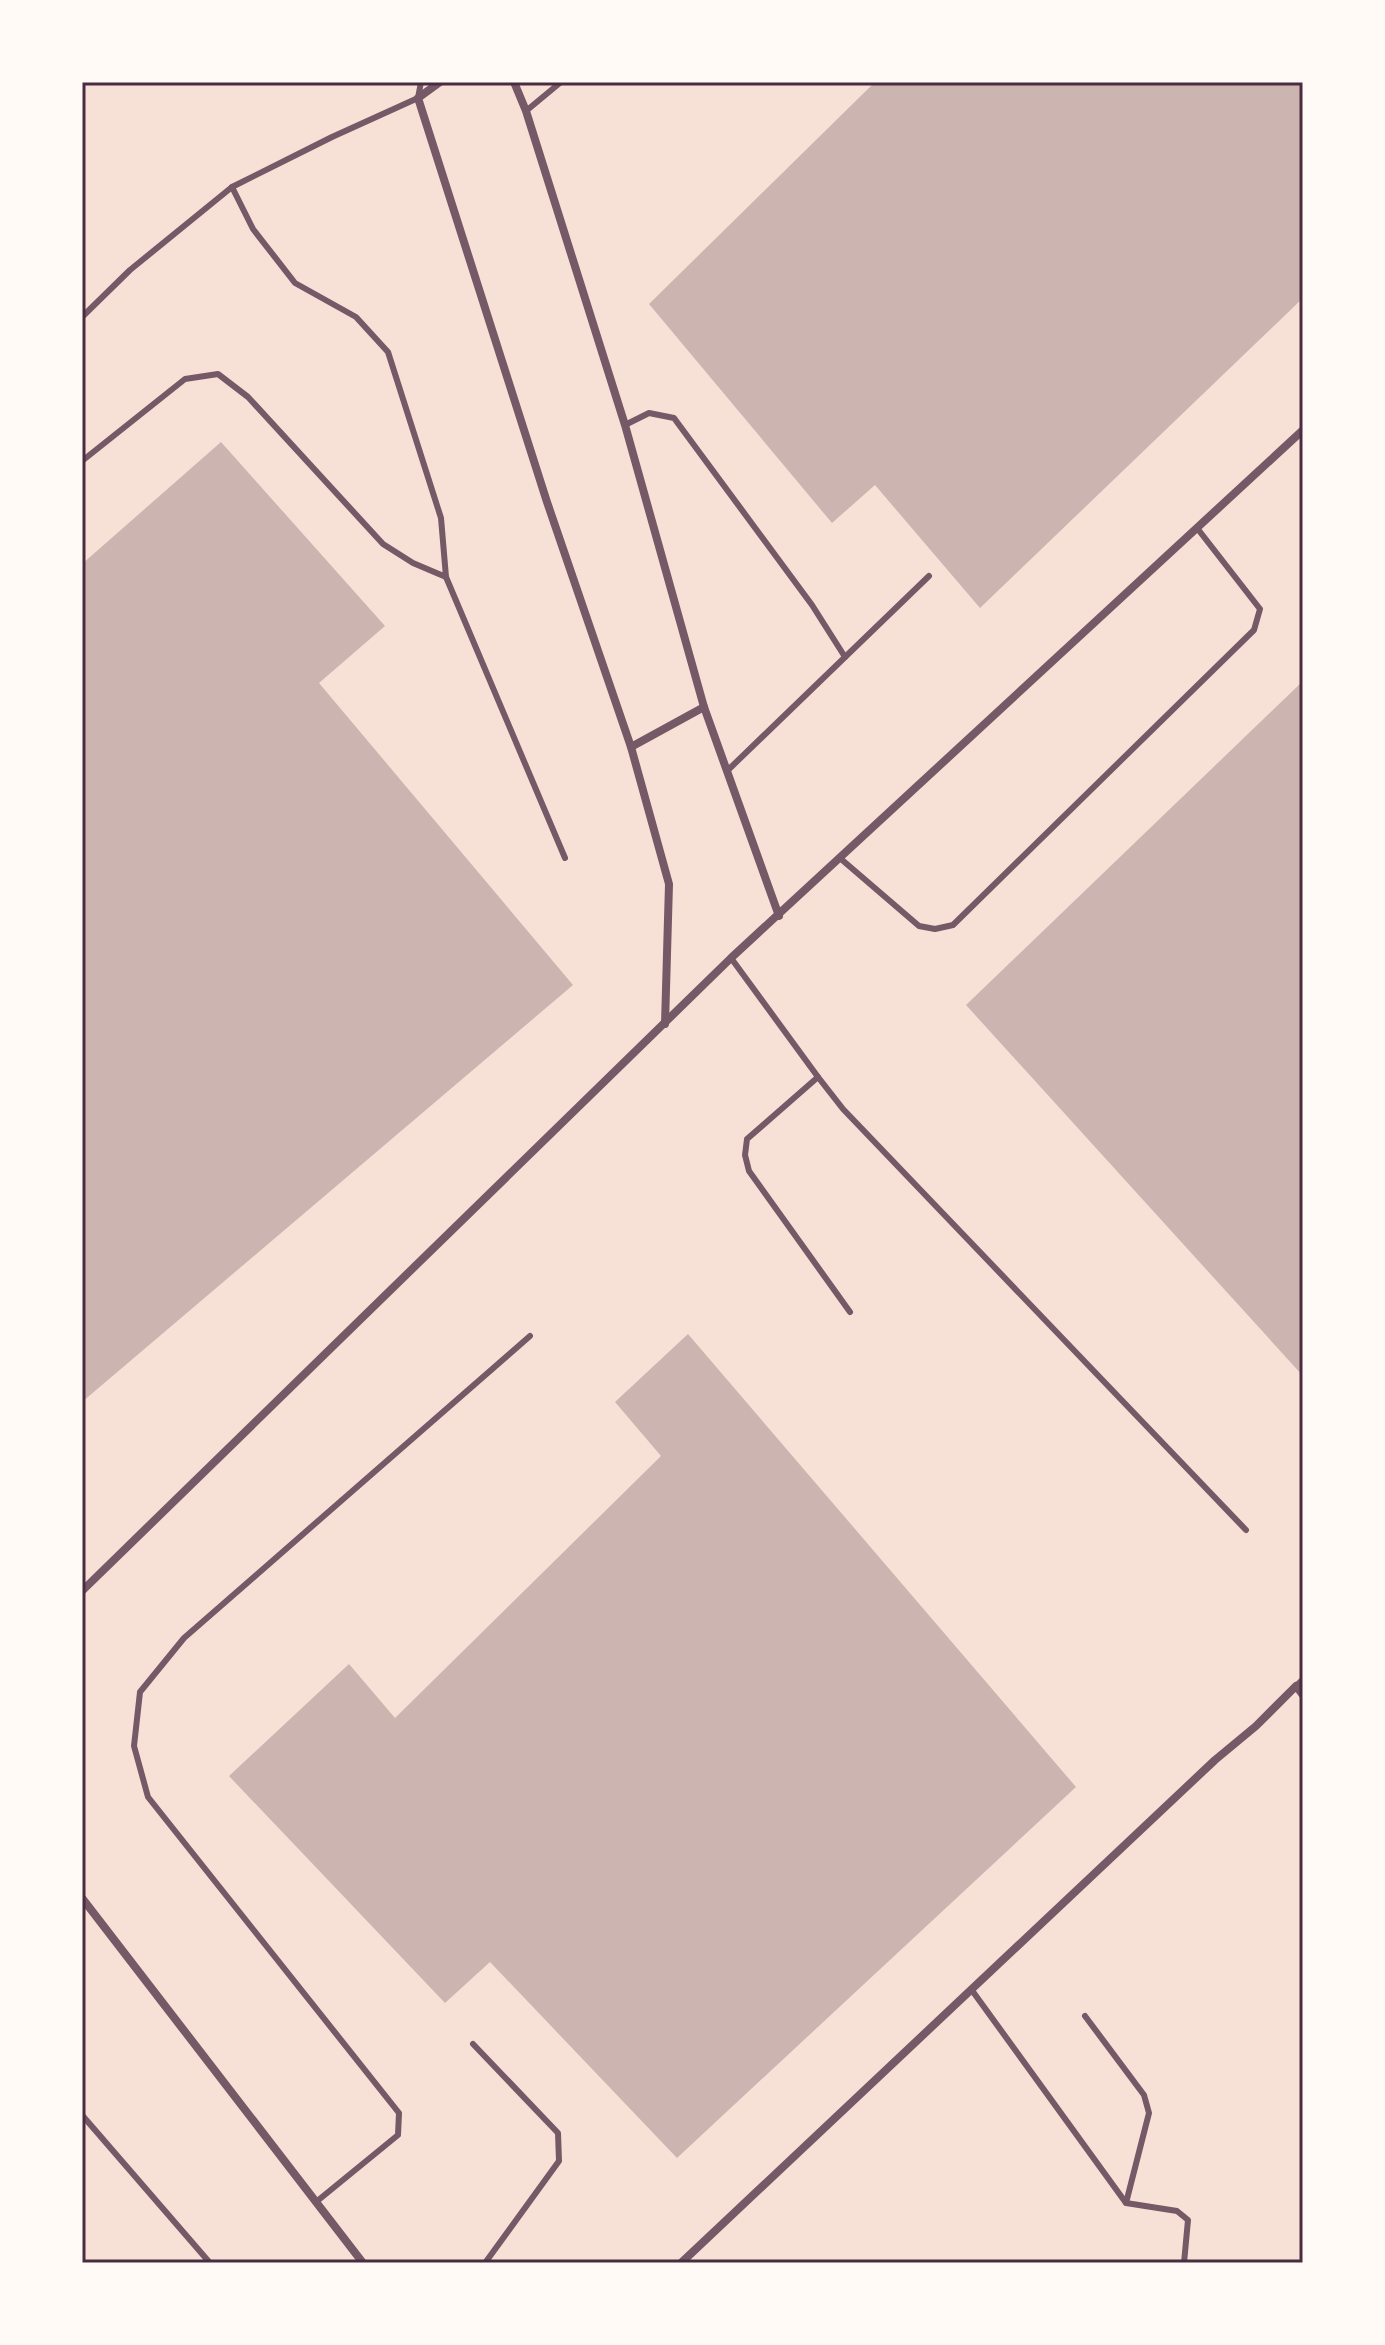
<svg xmlns="http://www.w3.org/2000/svg" width="1385" height="2345" font-family="'Titillium Web',sans-serif">
	<style>
		.building { fill: #ccb4b1 }
		.lines { fill: none; stroke-linecap: round; stroke-linejoin: round }
		.service { stroke: #755966; stroke-width: 6 }
		.minor { stroke: #755966; stroke-width: 8 }
		.neatline { fill: none; stroke: #4a2c40; stroke-width: 3 }
	</style>
	<rect width="100%" height="100%" fill="#f7e1d7"/>
	<g class="building">
		<path d="M875,82H1303V298L980,608L875,485L832,523L649,304Z"/>
		<path d="M221,442L385,626L319,683L573,985L82,1402V564Z"/>
		<path d="M1303,681V1376L966,1005Z"/>
		<path d="M688,1334L1076,1787L677,2158L490,1962L445,2003L229,1776L349,1664L395,1718L661,1456L615,1402Z"/>
	</g>
	<g class="lines">
		<g class="service">
			<path d="M526,111L561,82"/>
			<path d="M82,317L130,270L232,187L332,137L418,98L421,82"/>
			<path d="M625,425L649,413L674,418L812,605L845,657"/>
			<path d="M82,461L185,379L218,374L248,397L383,544L413,563L446,577L441,518L388,352L356,317L295,283L253,229L232,187"/>
			<path d="M446,577L565,858"/>
			<path d="M727,771L929,576"/>
			<path d="M841,859L919,926L935,929L953,925L1254,630L1260,609L1197,528"/>
			<path d="M731,958L818,1077L747,1139L745,1155L749,1171L850,1312"/>
			<path d="M818,1077L843,1109L1246,1530"/>
			<path d="M1296,1686L1303,1679"/>
			<path d="M971,1989L1126,2203L1177,2211L1188,2220L1184,2263"/>
			<path d="M1085,2016L1144,2095L1149,2113L1126,2203"/>
			<path d="M473,2044L558,2133L559,2161L485,2263"/>
			<path d="M82,2115L210,2263"/>
			<path d="M316,2202L398,2135L399,2113L148,1797L134,1746L140,1692L184,1638L530,1336"/>
		</g>
		<g class="minor">
			<path d="M440,82L418,98L547,502L631,747L669,884L665,1024"/>
			<path d="M514,82L526,111L625,425L704,707L779,916"/>
			<path d="M631,747L704,707"/>
			<path d="M82,1591L731,958L1303,430"/>
			<path d="M82,1898L363,2263"/>
			<path d="M681,2263L1215,1760L1256,1726L1296,1686L1303,1695"/>
		</g>
	</g>
	<rect width="1385" height="2345" fill="none" stroke="#fffaf5" stroke-width="168"/>
	<rect x="84" y="84" width="1217" height="2177" class="neatline"/>
</svg>
